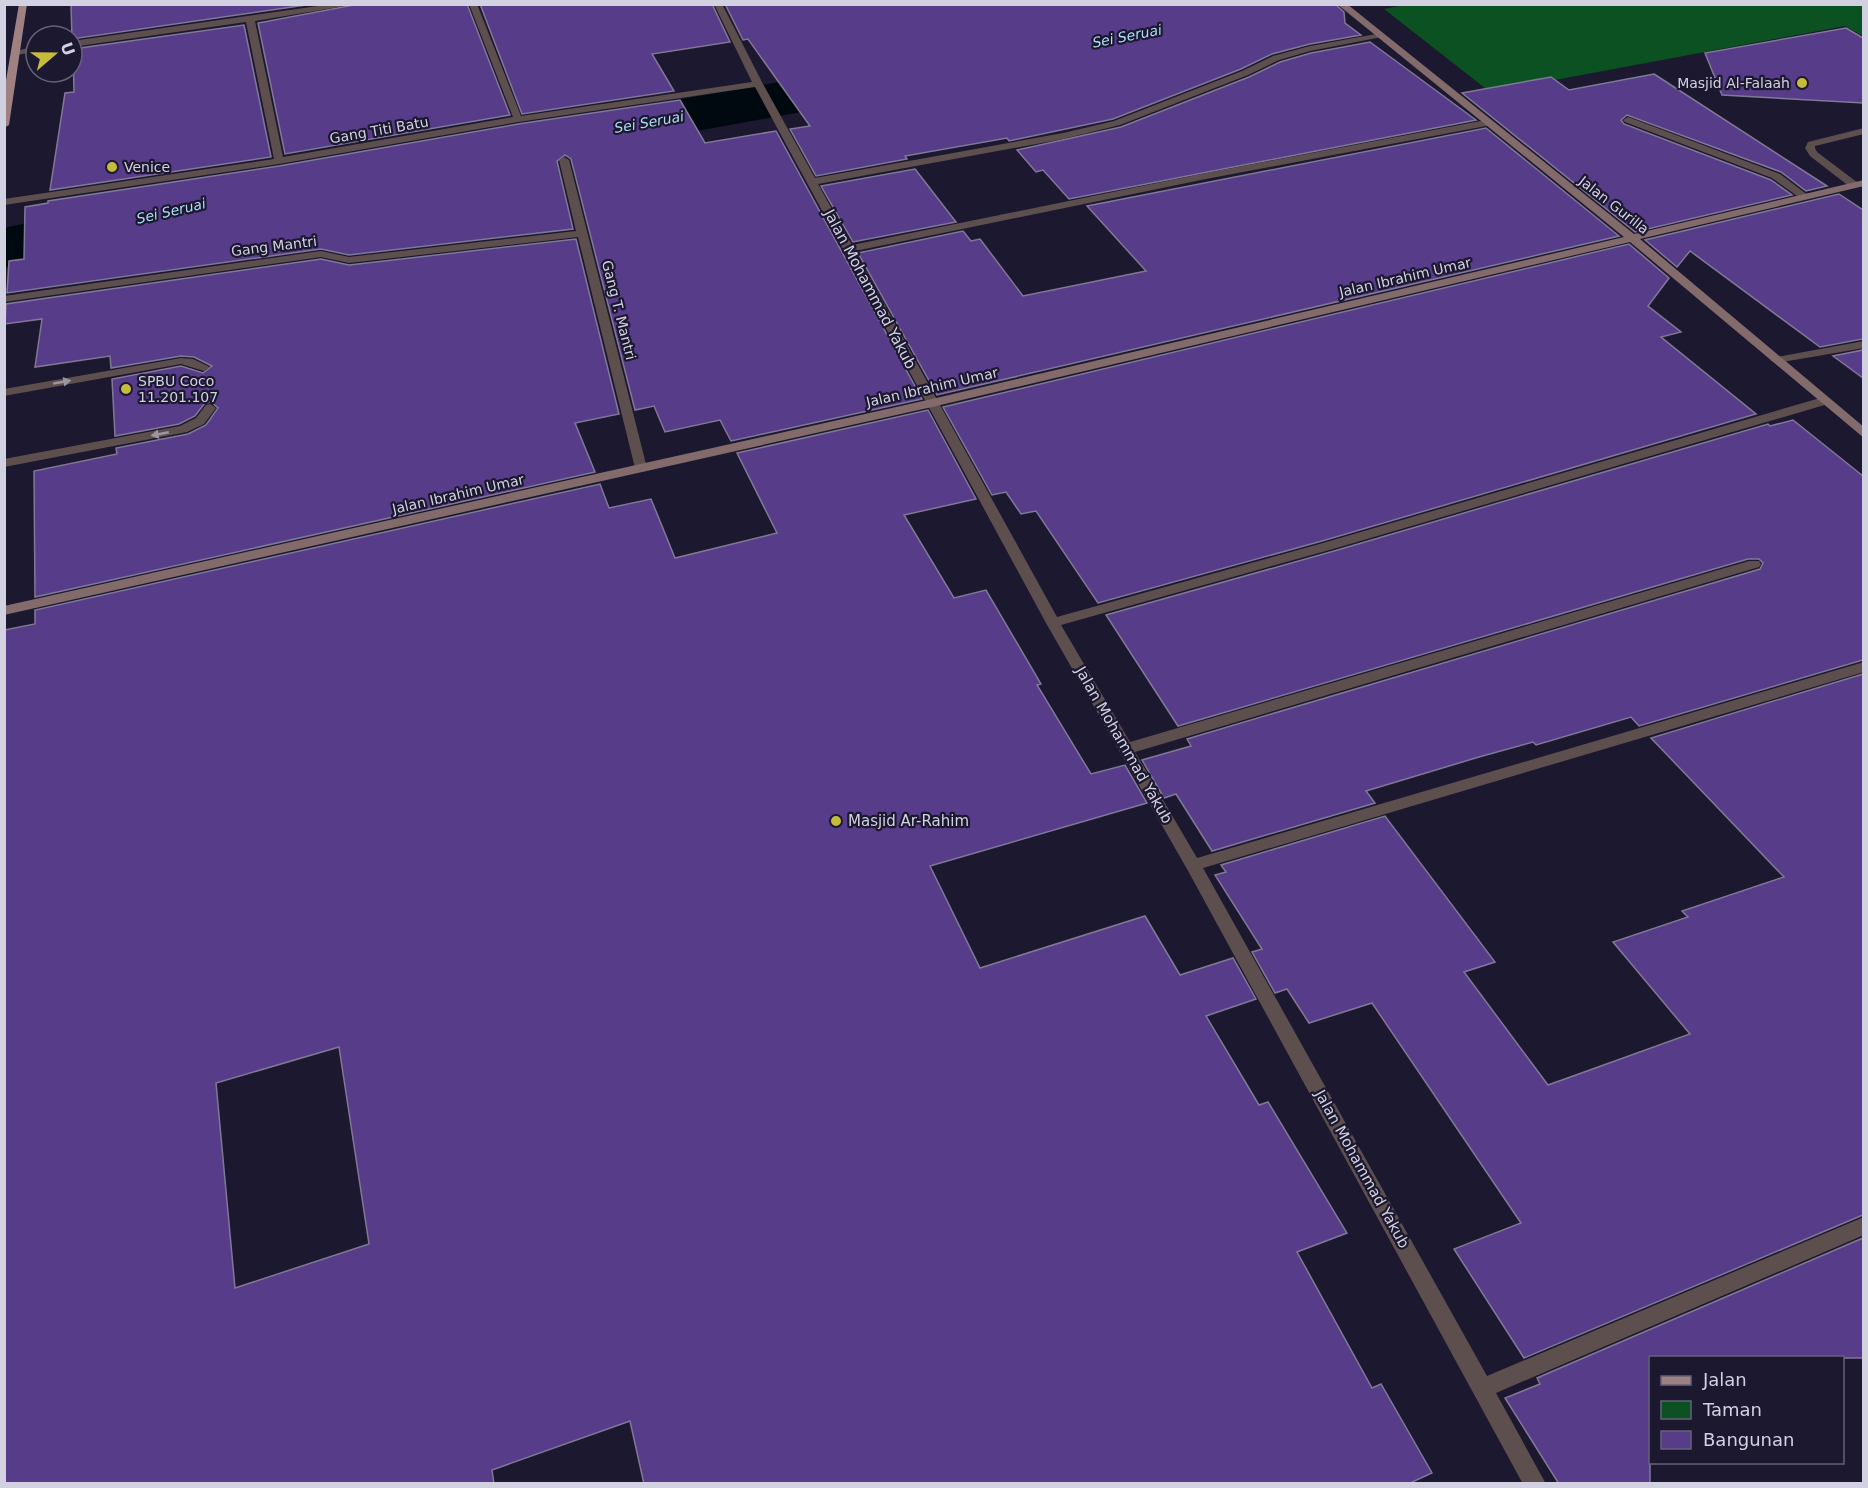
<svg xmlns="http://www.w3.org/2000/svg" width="1868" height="1488" font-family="'DejaVu Sans',sans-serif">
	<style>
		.green { fill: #0b5121 }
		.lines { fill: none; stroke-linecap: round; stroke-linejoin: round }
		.river { fill: #00090f; fill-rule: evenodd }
		.building { fill: #573c8a; stroke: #807996; stroke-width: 1.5; fill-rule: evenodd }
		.lane { fill: #5e4f4f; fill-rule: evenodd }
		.street { fill: #5e4f4f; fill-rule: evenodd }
		.secondary { fill: #836b6c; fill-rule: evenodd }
		.primary { fill: #a08182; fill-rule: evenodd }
		.oneway { fill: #9e969f }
		.poi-dot { fill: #c6bc3c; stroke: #1c1830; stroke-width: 2 }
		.labels { text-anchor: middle; stroke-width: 4.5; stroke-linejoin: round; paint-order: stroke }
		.far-water-label { font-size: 14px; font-style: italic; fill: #acddf6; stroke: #1c1830 }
		.far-poi-label { font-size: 14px; fill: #d2d1e1; stroke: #1c1830; text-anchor: start }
		.far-street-label { font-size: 14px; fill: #d2d1e1; stroke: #1c1830 }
		.street-label { font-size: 15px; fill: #d2d1e1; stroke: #1c1830 }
		.poi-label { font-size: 15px; fill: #d2d1e1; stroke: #1c1830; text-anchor: start }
	</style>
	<rect width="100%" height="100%" fill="#1c1830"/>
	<path class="green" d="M1409,4L1863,5V36L1845,26L1490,92L1384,9Z"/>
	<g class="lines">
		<g class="river">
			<path d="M918,58L938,63L947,75L938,87L560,156L538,151L530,138L538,125L560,120Z"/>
			<path d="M151,196L174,202L184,216L174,230L4,268V228Z"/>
		</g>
	</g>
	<g class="building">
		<path d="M71,4H313L72,39Z"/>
		<path d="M359,4H467L510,115L285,154L258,23Z"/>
		<path d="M480,4H712L730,42L652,54L674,91L522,114Z"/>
		<path d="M725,4H1335L1344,12L1345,23L1361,35L1310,44L1272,54L1241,69L1113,119L1009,141L1007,138L905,156L907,159L816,176L790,129L810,126L748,39L743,40Z"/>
		<path d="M244,25L271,157L50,190L65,93L74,92L73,49Z"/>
		<path d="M1846,28L1863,38V103L1722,95L1705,53Z"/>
		<path d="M1370,42L1476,120L1069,199L1043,170L1036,172L1017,150L1121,127L1249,77L1280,62L1311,53Z"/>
		<path d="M1654,74L1827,186L1806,191L1781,172L1627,115L1621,120L1624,124L1771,180L1792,195L1635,232L1462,93L1551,77L1569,90Z"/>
		<path d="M680,100L705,143L776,131L922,399L731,441L720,420L665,432L654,406L635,410L571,159L565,155L557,161L573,229L349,255L321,249L7,293L9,261L24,259L25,207L48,203V201L279,166L518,124Z"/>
		<path d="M1486,128L1619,236L937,395L858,253L963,231L971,241L980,239L1023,296L1146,271L1087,206Z"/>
		<path d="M915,169L956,222L853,242L821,186Z"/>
		<path d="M1839,194L1863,210V339L1820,347L1690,251L1677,267L1645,240Z"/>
		<path d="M576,239L619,414L575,423L595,472L35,597L34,471L117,454L116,448L188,434L206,425L218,408L211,402L205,403L195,416L179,424L115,436L112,379L181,366L203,373L212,366L194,357L181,356L111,368L110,356L35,367L42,319L5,324L6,304L321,259L349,265Z"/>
		<path d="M1629,244L1669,278L1648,306L1681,332L1661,337L1756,414L1322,541L1098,603L1036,511L1021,514L1006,492L992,495L943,407Z"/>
		<path d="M1863,350V378L1833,356Z"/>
		<path d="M928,410L976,499L904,515L954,598L986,590L1041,684L1037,685L1091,774L1125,765L1147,803L930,866L980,968L1145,916L1180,975L1233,958L1256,999L1206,1016L1259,1105L1268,1102L1347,1233L1297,1252L1372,1388L1381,1384L1432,1473L1408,1484H644L630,1421L492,1470L494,1484H4V630L35,624V610L600,484L609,508L651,499L675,558L777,533L737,453ZM339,1047L369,1244L235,1288L216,1083Z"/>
		<path d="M1793,420L1863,476V660L1639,726L1631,717L1536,745L1533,742L1479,757L1366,791L1375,803L1212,851L1176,794L1164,798L1142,760L1191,746L1187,739L1760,569L1763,563L1759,559H1748L1178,726L1106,615L1334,551L1768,424L1770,426Z"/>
		<path d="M1863,674V1215L1524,1358L1454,1249L1521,1223L1372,1003L1309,1023L1287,989L1275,993L1252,952L1262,949L1215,875L1226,872L1221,865L1385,816L1495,962L1464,972L1548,1085L1690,1034L1613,942L1688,917L1682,911L1784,877L1651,738Z"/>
		<path d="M1863,1238V1358H1650V1484H1559L1505,1398L1540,1384L1537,1378Z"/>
	</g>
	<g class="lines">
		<g class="lane">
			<path d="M1628,117L1780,174L1809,196L1800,198L1772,178L1625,122L1623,120Z"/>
			<path d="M1864,128V134L1815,146V148L1817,152L1858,183V187H1850L1810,156L1805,148L1808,142Z"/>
			<path d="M181,358L193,359L210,367L204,371L181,364L4,396V389Z"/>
			<path d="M210,404L216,408L204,424L187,432L4,467V459L180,426L196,418L206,405Z"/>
		</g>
		<g class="street">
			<path d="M332,4H357L255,21L283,157L513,117L469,4H477L521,116L752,82L714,4H722L763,84L815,178L1063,133L1114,121L1242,71L1273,56L1310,46L1382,33V37L1310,51L1279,60L1248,75L1120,125L1063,139L818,184L852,245L1206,173L1486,120L1491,123L1486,126L1206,179L855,251L1057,617L1323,543L1820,398H1828V404L1333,549L1061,625L1130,742L1749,561H1759L1761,564L1759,567L1135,752L1197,858L1864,662V672L1203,868L1487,1376L1864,1217V1235L1496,1393L1546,1484H1523L1187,869L1046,623L755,87L518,122L279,164L4,205V199L274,159L246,22L72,47V41Z"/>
			<path d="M36,46V52L16,55L12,52Z"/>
			<path d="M564,157L569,160L647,468L645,471L641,472L635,468L578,237L349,263L321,257L4,302V296L321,251L349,257L576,231L559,160Z"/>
			<path d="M1864,341V348L1776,363L1770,360L1776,357Z"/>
		</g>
		<path class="secondary" d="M1337,4H1347L1634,234L1864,180V186L1640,239L1864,427V438L1630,242L932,407L4,615V606L932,399L1624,237Z"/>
		<path class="primary" d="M19,4H27L9,125L4,128V92Z"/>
	</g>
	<defs><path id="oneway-solid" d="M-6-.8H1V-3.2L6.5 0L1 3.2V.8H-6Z" transform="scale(1.5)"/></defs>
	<g class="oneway">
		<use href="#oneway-solid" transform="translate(62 382) rotate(-10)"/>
		<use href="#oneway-solid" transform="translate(160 434) rotate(169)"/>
	</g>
	<g class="poi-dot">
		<circle cx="1802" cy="83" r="6"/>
		<circle cx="112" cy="167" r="6"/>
		<circle cx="126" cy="389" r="6"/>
		<circle cx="836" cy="821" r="6"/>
	</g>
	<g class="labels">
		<g class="far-water-label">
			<text transform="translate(1127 36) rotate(-11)" y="5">Sei Seruai</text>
			<text transform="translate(649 122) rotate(-10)" y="5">Sei Seruai</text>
			<text transform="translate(171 211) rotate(-13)" y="5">Sei Seruai</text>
		</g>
		<g class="far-poi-label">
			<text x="1790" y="88" text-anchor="end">Masjid Al-Falaah</text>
			<text x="124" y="172">Venice</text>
			<text x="138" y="386">SPBU Coco<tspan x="138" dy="16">11.201.107</tspan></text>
		</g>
		<g class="far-street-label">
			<text transform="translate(379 130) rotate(-10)" y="5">Gang Titi Batu</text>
			<text transform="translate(1614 205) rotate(38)" y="5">Jalan Gurilla</text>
			<text transform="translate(274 246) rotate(-7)" y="5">Gang Mantri</text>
			<text transform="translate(1405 277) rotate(-13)" y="5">Jalan Ibrahim Umar</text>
			<text transform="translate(619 310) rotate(76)" y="5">Gang T. Mantri</text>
			<text transform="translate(932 387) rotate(-13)" y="5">Jalan Ibrahim Umar</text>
			<text transform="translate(458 494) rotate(-13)" y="5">Jalan Ibrahim Umar</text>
		</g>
		<g class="street-label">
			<text transform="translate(870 289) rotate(62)" y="5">Jalan Mohammad Yakub</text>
			<text transform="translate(1124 745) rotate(60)" y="5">Jalan Mohammad Yakub</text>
			<text transform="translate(1362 1169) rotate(61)" y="5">Jalan Mohammad Yakub</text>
		</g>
		<g class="poi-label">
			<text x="848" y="826">Masjid Ar-Rahim</text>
		</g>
	</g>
	<rect width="1868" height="1488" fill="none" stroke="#d2d1e1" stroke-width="12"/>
	<rect x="1649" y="1356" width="195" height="108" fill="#1c1830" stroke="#656277" stroke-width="1.5"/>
	<rect x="1661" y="1376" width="30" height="9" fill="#a08182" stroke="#656277" stroke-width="1.5"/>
	<text x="1703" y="1386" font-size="18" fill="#d2d1e1">Jalan</text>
	<rect x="1661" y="1401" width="30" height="18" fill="#0b5121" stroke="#656277" stroke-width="1.5"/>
	<text x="1703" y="1416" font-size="18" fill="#d2d1e1">Taman</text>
	<rect x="1661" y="1431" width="30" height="18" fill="#573c8a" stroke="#656277" stroke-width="1.5"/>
	<text x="1703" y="1446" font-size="18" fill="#d2d1e1">Bangunan</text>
	<g transform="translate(54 54) rotate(70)"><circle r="28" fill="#1c1830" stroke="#656277" stroke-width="1.5"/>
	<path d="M0-4.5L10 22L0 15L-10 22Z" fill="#c6bc3c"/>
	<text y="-9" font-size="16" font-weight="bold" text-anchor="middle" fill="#d2d1e1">U</text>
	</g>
</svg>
